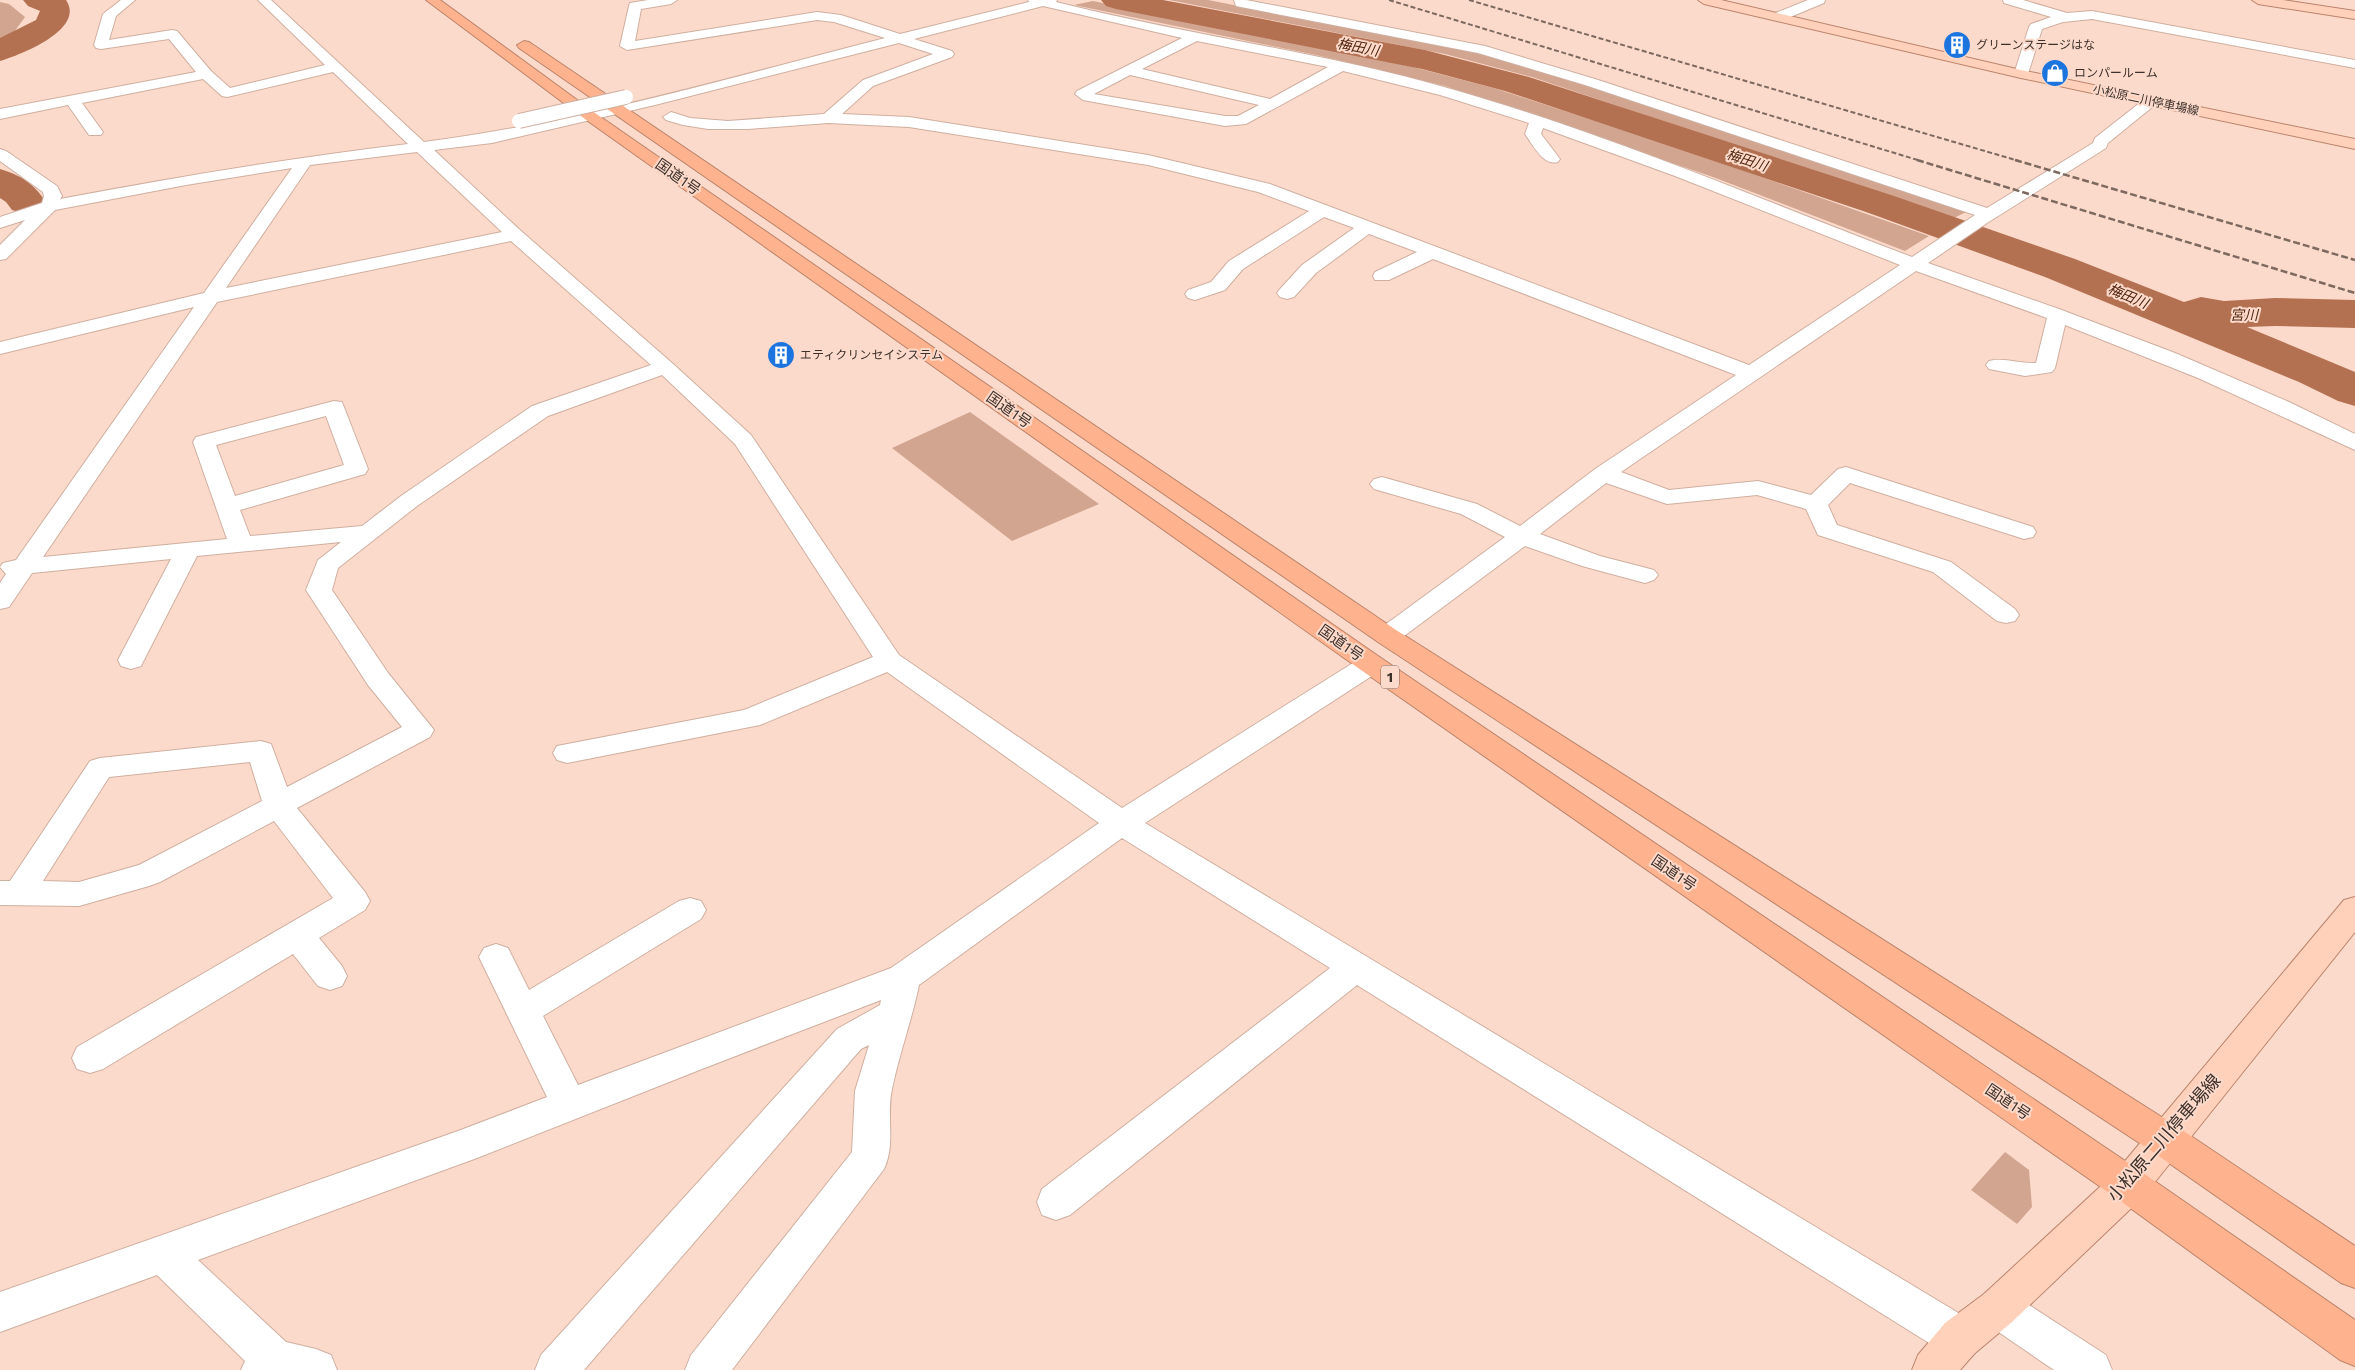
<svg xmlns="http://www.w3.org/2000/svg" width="2355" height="1370" font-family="'Work Sans','Noto Sans JP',sans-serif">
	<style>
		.green { fill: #d2a591 }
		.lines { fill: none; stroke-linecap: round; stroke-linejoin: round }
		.river { fill: #b47151; fill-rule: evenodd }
		.minor-casing { stroke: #cfafa0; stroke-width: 2 }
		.major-casing { stroke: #bb846b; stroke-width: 2 }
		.highway-casing { stroke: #bb846b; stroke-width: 2 }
		.minor { fill: #fff; fill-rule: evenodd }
		.major { fill: #ffd1bb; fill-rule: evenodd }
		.highway { fill: #ffb28e; fill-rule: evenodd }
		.rail-far1 { stroke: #7d6960; stroke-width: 2; stroke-dasharray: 5 2.5; stroke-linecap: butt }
		.rail { stroke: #7d6960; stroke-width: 2.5; stroke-dasharray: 7 3; stroke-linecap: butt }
		.minor-bridge-casing { stroke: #cfafa0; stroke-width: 16; stroke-linecap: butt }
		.minor-bridge { stroke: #fff; stroke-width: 14 }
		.labels { text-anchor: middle; stroke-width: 4; stroke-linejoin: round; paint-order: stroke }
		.far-poi-label { font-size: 12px; fill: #3d302a; stroke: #fcdacb; text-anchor: start }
		.far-street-label { font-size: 12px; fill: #3d302a; stroke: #fcdacb }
		.far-water-label { font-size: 14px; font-style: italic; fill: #52250d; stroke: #fcdacb }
		.shield { fill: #fcdacb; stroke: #76635a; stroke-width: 1 }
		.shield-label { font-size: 14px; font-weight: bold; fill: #3d302a }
		.street-label { font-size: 15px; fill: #3d302a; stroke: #fcdacb }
		.near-street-label { font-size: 18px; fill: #3d302a; stroke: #fcdacb }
	</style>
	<rect width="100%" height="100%" fill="#fcdacb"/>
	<g class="green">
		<path d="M1169,0H1208L1476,52L1586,84L1966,212L1952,219L1532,77L1445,54Z"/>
		<path d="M1093,1L1413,67L1497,89L1688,151L1929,236L1905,251L1713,177L1445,86L1316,55L1074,5Z"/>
		<path d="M0,2L9,4L25,17L9,39L0,44Z"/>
		<path d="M970,412L1099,504L1012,541L892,448Z"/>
		<path d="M2005,1152L2029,1170L2032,1207L2017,1224L1971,1190Z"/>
	</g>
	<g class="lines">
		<g class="river">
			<path d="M23,0H66C86,29 21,55 0,61V38L36,20L40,11L28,6Z"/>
			<path d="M1101,0H1163L1425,50L1529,77L1894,196L2075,259L2184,302L2201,297L2224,301L2275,298L2355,300V328L2275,326L2247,327L2355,372V406L2338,401L2299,382L2045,277L1866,212L1505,91L1422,69L1116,9L1106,6Z"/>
			<path d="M0,169C21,175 34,184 46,202L40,210L26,214L12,210L6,202L0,198Z"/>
		</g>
		<g class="minor-casing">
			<g id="minor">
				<path d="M121,0H135L116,16L109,40L172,30L177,31L211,71L230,88L325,65L258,0H271L424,142C580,122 733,77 885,38L834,22L817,20L627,50L620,46L629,6L630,3L648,0H677L671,4L641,9L635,41L817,12L841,15L900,34L1029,2L1028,0H1057L1056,2C1187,35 1322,52 1451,89C1609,134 1759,199 1912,257L1975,215L1585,85L1478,53L1241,7L1236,6L1234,0H1246L1485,46L1595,79L1987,208L2093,143L2095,138L2146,98H2156L2158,101L2156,104L2108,143L2106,148L1987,223L1928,263L2059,309L2175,353L2289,402L2355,434V450L2198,378L2065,325L2055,368L2052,372L2025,376L1989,369L1986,365L1989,361C2004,357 2020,364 2036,363L2047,318L1916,271L1621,472L1669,490L1758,481L1811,495L1838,469L1846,467L2033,527L2036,532L2033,537L2024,539L1850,483L1828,505L1837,525L1951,562L2015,609L2019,615L2015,621L2006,623L1997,621L1933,572L1818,535L1806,509L1757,495L1667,504L1606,483L1540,534L1600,556L1654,570L1658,575L1654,580L1645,583L1582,566L1525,546L1396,642L1387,644L1378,642L1374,636L1378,630L1505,537L1461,514L1374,489L1370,484L1374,479L1382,477L1477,504L1520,526L1595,469L1736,375L1433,259L1389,280H1375L1373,276L1375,272L1417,252L1369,234L1316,273L1294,297L1287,299L1280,297L1277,293L1280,289L1302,265L1354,228L1324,217L1243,269L1225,290L1195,300L1188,298L1185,294L1188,290L1211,282L1229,261L1309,211L1258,192L1148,165L909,127L828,123L748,129H708L683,125L666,120L663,117L671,112L690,118L728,121L824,114L863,80L933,54L899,43L655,105L492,143L434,150L521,231L672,363L751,435L899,655L1122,808L1361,658L1371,655L1381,658L1385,664L1381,670L1145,823L1975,1323L1981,1338L1975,1353L1960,1359L1945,1353L1357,985L1070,1215L1056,1220L1042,1215L1037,1202L1042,1189L1330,968L1122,838L919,985C912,1020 899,1054 892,1089C886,1116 896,1144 884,1169L732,1370H685L691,1355L852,1152L855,1091L869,1045L861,1049L584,1370H535L541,1355L837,1029L880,1005L881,1000L702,1069L477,1158L198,1260L286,1342L316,1349L331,1355L337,1370H241L245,1361L157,1275L0,1332V1292L458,1131L547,1097L479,957L484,948L496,944L508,948L529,990L679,901L690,898L701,901L706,910L701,919L543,1016L578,1085L891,968L1099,823L887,672L760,725L567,763L557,760L553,753L557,746L744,710L873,657L735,444L662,375L548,416L417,506L338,568L332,590L388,673L434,730L430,737L297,808L365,892L370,901L365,910L319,938L342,966L347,976L342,986L330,990L318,986L293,954L103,1069L90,1073L77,1069L72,1058L77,1047L333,898L274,821L160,882L149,886L79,906L0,905V881H10L90,761L100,758L261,741L271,744L287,787L402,727L368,685L306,590L318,560L341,542L197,556L144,660L141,666L131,669L121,666L118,660L171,559L32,573L9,607L0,609V583L6,574L0,567L3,563L16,560L194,307L0,354V342L204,293L292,168L186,185L55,210L6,259L0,260V245L25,220L0,228V217L42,203L44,196L43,192L0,161V149L6,151L57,186L62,196L60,199C176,177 291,158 408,144L333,72L227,97L222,96L203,79L82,103L103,132L101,135H89L68,105L0,119V109L196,72L169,39L101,49L96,48L94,45L103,14ZM1043,6L1182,38L1077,91L1075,94L1083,100L1225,126L1246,124L1343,71L1440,95L1529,123L1525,134C1533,145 1543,166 1558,162L1560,159L1541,134L1543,128L1675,176L1900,265L1749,365L1270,184L1148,155L909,117L842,114L873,86L952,57L954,54L952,51L914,39ZM1197,41L1328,67L1270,99L1142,69ZM1130,75L1259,105L1238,116H1225L1094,94ZM417,152L502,232L226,288L310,165ZM511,241L651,365L532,406L401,496L362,526L250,536L240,510L365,474L368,469L342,402L334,401L196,437L193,442L227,539L43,557L217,302ZM326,416L344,465L235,496L216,445ZM250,762L262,801L139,865L79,882L43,881L109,777Z"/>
				<path d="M1808,0H1825L1824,3L1783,20H1773L1771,17L1773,14Z"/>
				<path d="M2003,0H2023L2067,13L2092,11L2355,60V68L2092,19L2063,22L2042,29L2028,74L2021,78L2014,74L2029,27L2031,24L2051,17L2004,3Z"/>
				<path d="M1998,1288L2012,1294L2106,1355L2112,1370H2054L1984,1322L1978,1308L1984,1294Z"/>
			</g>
		</g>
		<g class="major-casing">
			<g id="major">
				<path d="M1698,0H1721L2021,70L2355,139V149L2021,78L1704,4Z"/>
				<path d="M2252,0H2283L2355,11V19L2258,4Z"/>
				<path d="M2355,897V932L2143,1197L2012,1322L1975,1353L1960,1370H1912L1918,1355L1945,1323L1984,1294L2115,1173L2344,900Z"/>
			</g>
		</g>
		<g class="highway-casing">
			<g id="highway">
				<path d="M426,0H440L595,113L1381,658L2143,1173L2355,1320V1366L2340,1360L2115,1197L1361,670L585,119Z"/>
				<path d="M524,41L529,42L1396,630L2179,1128L2355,1246V1288L2341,1283L2153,1152L1378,642L519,48L517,45Z"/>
			</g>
		</g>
		<use href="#minor" class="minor"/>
		<use href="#major" class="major"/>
		<use href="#highway" class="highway"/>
		<g class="rail-far1">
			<path d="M1389,0L1921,161"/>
			<path d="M1469,0L2019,161"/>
		</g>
		<g class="rail">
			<path d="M1917,160L2355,293"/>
			<path d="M2015,160L2355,260"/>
		</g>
		<g class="minor-bridge-casing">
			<path id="minor-bridge" d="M519,121L626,97"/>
		</g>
		<use href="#minor-bridge" class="minor-bridge"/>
	</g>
	<defs>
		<g id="building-disc" transform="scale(1.4375)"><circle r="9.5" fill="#1c75de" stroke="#fcdacb"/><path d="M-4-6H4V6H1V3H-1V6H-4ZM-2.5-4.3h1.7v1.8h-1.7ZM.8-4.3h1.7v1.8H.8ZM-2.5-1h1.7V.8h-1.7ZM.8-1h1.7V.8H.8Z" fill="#fff"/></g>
		<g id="shop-disc" transform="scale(1.4375)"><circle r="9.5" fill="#1c75de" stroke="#fcdacb"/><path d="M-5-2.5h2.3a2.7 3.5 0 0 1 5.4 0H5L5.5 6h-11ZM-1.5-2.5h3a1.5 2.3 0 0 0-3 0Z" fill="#fff"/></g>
	</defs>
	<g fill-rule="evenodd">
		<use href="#building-disc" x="1957" y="45"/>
		<use href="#shop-disc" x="2055" y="73"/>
		<use href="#building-disc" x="781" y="355"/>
	</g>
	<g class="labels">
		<g class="far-poi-label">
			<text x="1976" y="49">グリーンステージはな</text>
			<text x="2074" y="77">ロンパールーム</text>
			<text x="800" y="359">エティクリンセイシステム</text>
		</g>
		<g class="far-street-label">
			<text transform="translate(2146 100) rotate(12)" y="4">小松原二川停車場線</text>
		</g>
		<g class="far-water-label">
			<text transform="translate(1358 47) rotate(11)" y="5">梅田川</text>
			<text transform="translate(1747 160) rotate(18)" y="5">梅田川</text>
			<text transform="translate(2128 296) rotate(23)" y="5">梅田川</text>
			<text x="2244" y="320">宮川</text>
		</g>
		<rect class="shield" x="1381" y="665.5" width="18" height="23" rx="4"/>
		<g class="shield-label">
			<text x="1390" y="682">1</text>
		</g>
		<g class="street-label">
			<text transform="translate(678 177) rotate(35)" y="5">国道1号</text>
			<text transform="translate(1009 410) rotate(35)" y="5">国道1号</text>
			<text transform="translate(1341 643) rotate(35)" y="5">国道1号</text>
			<text transform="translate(1674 873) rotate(34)" y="5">国道1号</text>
			<text transform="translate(2008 1102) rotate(34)" y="5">国道1号</text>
		</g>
		<g class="near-street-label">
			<text transform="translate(2164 1138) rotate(-49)" y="6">小松原二川停車場線</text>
		</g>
	</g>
</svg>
